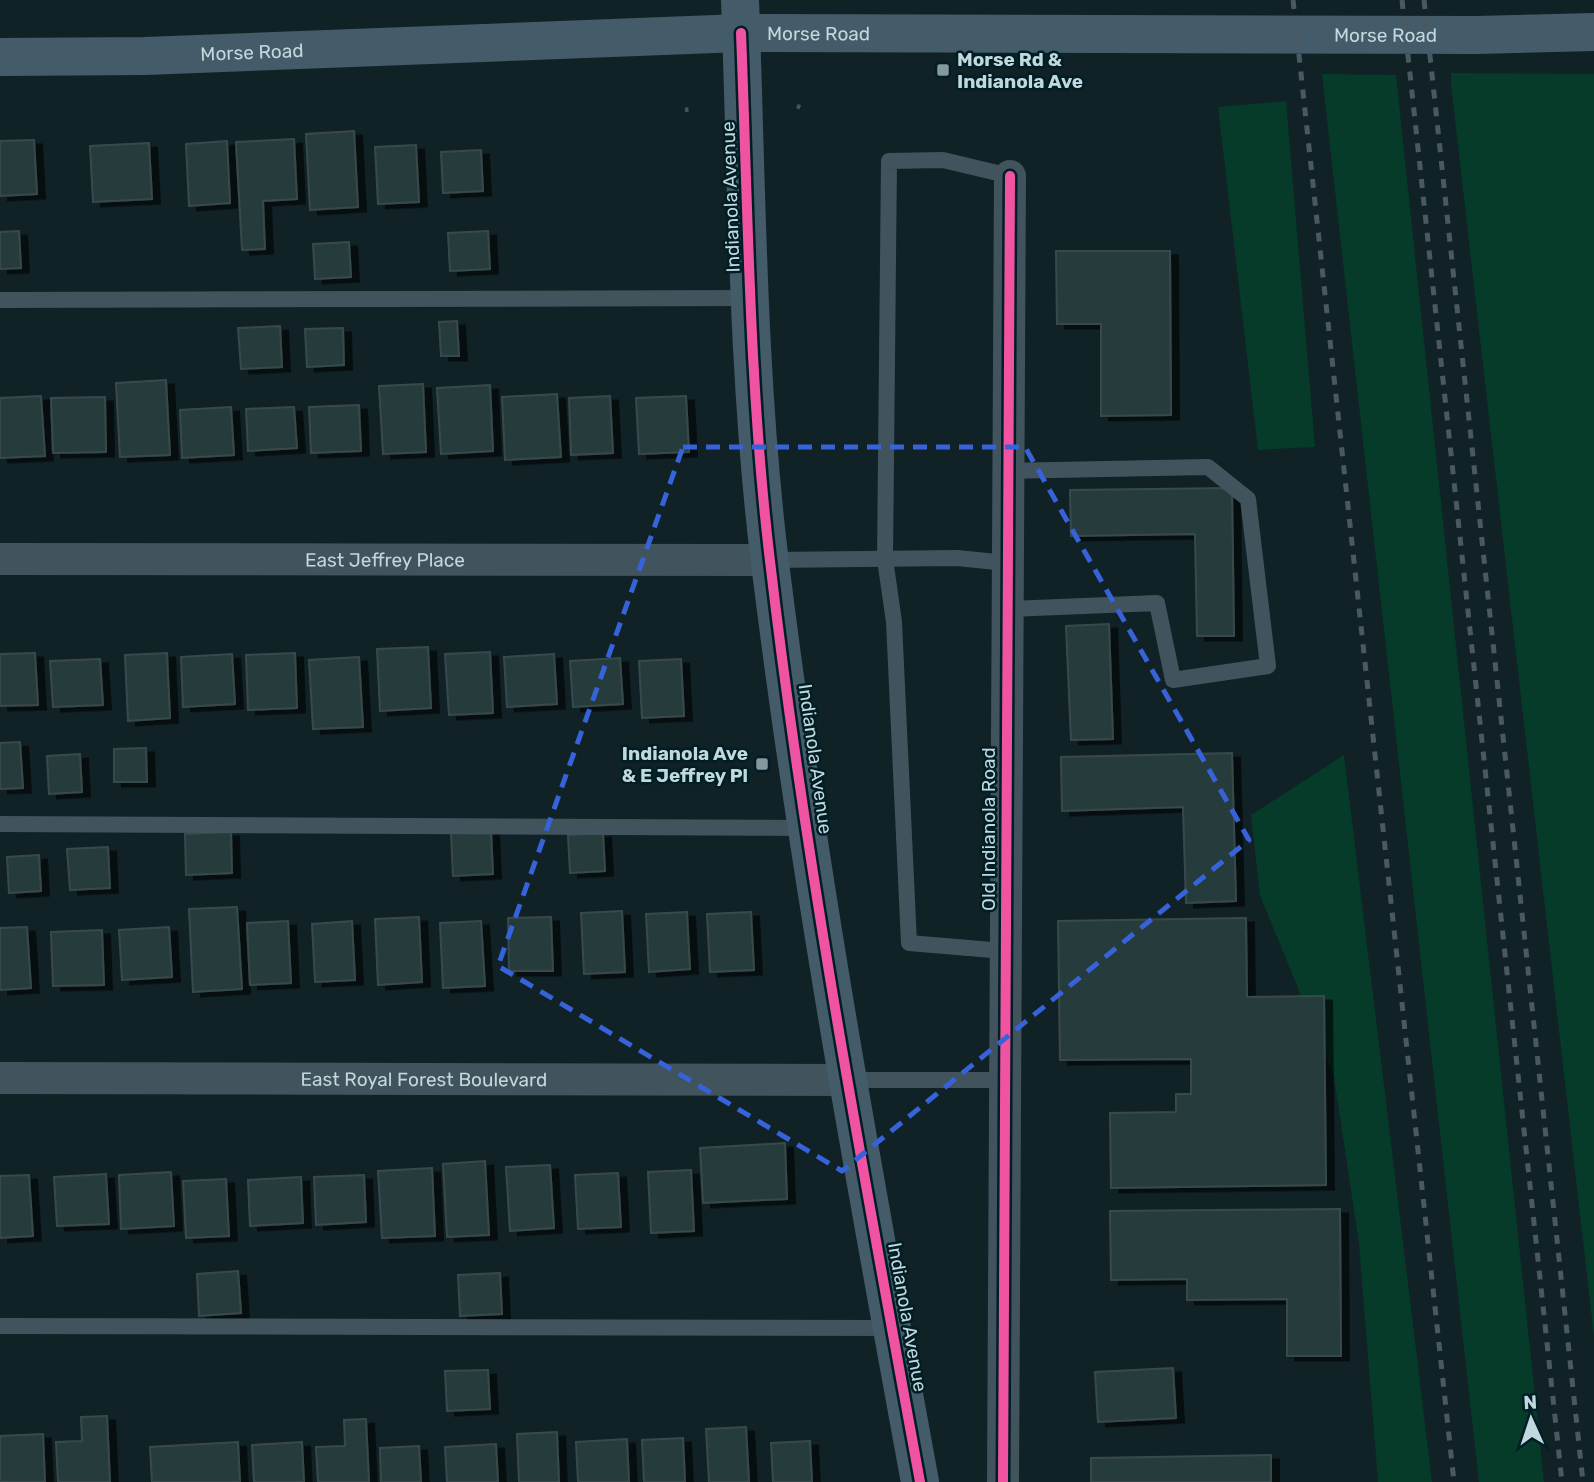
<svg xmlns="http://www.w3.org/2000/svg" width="1594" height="1482" font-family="Rubik,sans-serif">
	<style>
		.green { fill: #053b28 }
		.building { fill: #283a3b; stroke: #394a4b; stroke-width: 2; filter: url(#shadow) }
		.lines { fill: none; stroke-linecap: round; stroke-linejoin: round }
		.path { stroke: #46565d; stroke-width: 4.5; stroke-dasharray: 3.5 5; stroke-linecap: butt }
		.lane { stroke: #41535d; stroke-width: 16 }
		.street { stroke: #41535d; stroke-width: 32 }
		.primary { stroke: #445c69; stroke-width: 38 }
		.rail { stroke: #4a5961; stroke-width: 5; stroke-dasharray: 9 9; stroke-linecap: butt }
		.cycleway-casing { stroke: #001e25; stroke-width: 15 }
		.cycleway { stroke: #f153a3; stroke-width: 10 }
		.marked { fill: none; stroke: #3663d9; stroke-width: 5; stroke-dasharray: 14 9; stroke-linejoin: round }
		.poi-dot { fill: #84989d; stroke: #001e25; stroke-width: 2.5 }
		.labels { text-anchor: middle; stroke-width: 5; stroke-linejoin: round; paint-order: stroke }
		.street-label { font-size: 19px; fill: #c2d8dd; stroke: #001e25 }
		.poi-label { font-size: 19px; font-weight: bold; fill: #c2d8dd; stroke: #001e25; text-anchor: start }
	</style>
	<defs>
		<filter id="shadow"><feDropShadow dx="8" dy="4.5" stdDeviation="0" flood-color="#0009"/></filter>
	</defs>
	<rect width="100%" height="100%" fill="#102226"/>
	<g class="green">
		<path d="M1451,73L1594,74V1337L1451,84Z"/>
		<path d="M1322,74L1396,75L1544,1482H1479Z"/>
		<path d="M1286,101L1315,447L1258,450L1218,107Z"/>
		<path d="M1344,755L1432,1482H1378L1359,1244L1334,1077L1260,895L1251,815Z"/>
	</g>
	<g class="building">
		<path d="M354,131L358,207L310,210L306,134Z"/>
		<path d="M294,139L297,199L263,201L265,249L242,250L236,142Z"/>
		<path d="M34,140L37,194L0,196V141Z"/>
		<path d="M227,141L230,203L189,206L186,144Z"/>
		<path d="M149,143L152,199L93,202L90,146Z"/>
		<path d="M416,145L419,202L378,204L375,147Z"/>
		<path d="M481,150L483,191L443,193L441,152Z"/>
		<path d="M19,231L21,268L0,269V232Z"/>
		<path d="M488,231L490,269L450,271L448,233Z"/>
		<path d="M349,242L351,277L315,279L313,244Z"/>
		<path d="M1056,251H1170L1171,415L1101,416V324H1057Z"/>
		<path d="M457,321L459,356H441L439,322Z"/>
		<path d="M280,326L282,367L241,369L238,328Z"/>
		<path d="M343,328L344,365L307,367L305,329Z"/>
		<path d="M166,380L170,455L120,457L116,383Z"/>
		<path d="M423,384L426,452L383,454L379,386Z"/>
		<path d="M490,385L493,451L441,454L437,388Z"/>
		<path d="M557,394L561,457L505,460L502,397Z"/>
		<path d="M41,396L45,456L0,458V398Z"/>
		<path d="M610,396L613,453L571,455L569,398Z"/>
		<path d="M686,396L689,452L639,454L636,398Z"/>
		<path d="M105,397L106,452L53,453L51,398Z"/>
		<path d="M359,405L361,451L311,453L309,407Z"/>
		<path d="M231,407L234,455L182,458L180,410Z"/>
		<path d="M294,407L297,448L248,451L246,409Z"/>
		<path d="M1232,488L1234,636H1197L1195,534L1071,536L1070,490Z"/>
		<path d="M1109,624L1113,739L1071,740L1066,626Z"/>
		<path d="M428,647L431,708L380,711L377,649Z"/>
		<path d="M490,652L493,713L449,715L445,654Z"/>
		<path d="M35,653L38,705L0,706V654Z"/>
		<path d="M167,653L170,718L128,721L125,655Z"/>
		<path d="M295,653L297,708L248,710L246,655Z"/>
		<path d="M232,654L235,704L183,707L181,657Z"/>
		<path d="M554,654L557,704L507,707L504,657Z"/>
		<path d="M359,657L363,727L313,729L309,660Z"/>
		<path d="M620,658L623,704L573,707L570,661Z"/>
		<path d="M100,659L103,705L53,707L50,661Z"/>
		<path d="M681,659L684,716L642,718L639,661Z"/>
		<path d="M20,742L23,788L0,789V743Z"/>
		<path d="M146,748L147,782H114V749Z"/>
		<path d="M1232,753L1236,901L1186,903L1183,807L1062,811L1061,757Z"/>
		<path d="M80,754L82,792L49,794L47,756Z"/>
		<path d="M491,831L493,874L453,876L451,833Z"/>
		<path d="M231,832L232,873L186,875L185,834Z"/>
		<path d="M603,833L605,871L570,873L568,835Z"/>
		<path d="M108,847L110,888L70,890L67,849Z"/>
		<path d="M39,855L41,891L9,893L7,857Z"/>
		<path d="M237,907L242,989L193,992L189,909Z"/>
		<path d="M622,911L625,972L584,974L581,913Z"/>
		<path d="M687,912L690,969L649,972L646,914Z"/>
		<path d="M751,912L754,970L710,972L707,914Z"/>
		<path d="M419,917L422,982L378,985L375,919Z"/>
		<path d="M551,917L553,971H509L508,918Z"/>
		<path d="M1246,918L1247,997L1324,996L1326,1185L1111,1188L1110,1113L1176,1112V1094H1191V1059L1060,1060L1058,921Z"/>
		<path d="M288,921L291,983L250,985L247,923Z"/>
		<path d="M352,921L355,980L315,982L312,924Z"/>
		<path d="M481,921L485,986L443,988L440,923Z"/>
		<path d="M27,927L31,988L0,990V928Z"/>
		<path d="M169,927L172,977L122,980L119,930Z"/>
		<path d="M102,930L104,985L53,986L51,932Z"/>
		<path d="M785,1143L787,1199L703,1203L700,1148Z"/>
		<path d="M485,1161L489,1235L447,1237L443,1164Z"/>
		<path d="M550,1165L554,1228L510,1231L506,1167Z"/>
		<path d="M432,1168L435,1236L382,1238L378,1171Z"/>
		<path d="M691,1170L694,1231L651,1233L648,1172Z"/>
		<path d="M171,1172L174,1226L121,1229L119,1175Z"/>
		<path d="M618,1173L621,1227L578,1229L575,1175Z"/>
		<path d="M106,1174L109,1224L57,1226L54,1177Z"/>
		<path d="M29,1175L33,1236L0,1238V1176Z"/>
		<path d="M364,1175L366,1222L316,1225L314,1177Z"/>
		<path d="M301,1177L303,1223L250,1226L248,1180Z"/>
		<path d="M226,1179L229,1236L186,1238L183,1181Z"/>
		<path d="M1340,1209L1341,1356H1287V1299L1187,1300V1279L1111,1280L1110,1211Z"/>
		<path d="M238,1271L241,1313L199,1316L197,1274Z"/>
		<path d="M500,1273L502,1314L460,1316L458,1275Z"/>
		<path d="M1173,1368L1176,1418L1098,1422L1095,1372Z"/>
		<path d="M488,1370L490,1409L447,1411L445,1371Z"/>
		<path d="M107,1416L110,1482H58L56,1442L82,1441L81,1417Z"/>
		<path d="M366,1419L369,1482H318L316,1447L345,1446L344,1420Z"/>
		<path d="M746,1427L749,1482H709L706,1429Z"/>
		<path d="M557,1432L559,1482H519L517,1434Z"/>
		<path d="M43,1434L45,1482H0V1436Z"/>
		<path d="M683,1438L685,1482H644L642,1440Z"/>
		<path d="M627,1439L629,1482H578L576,1442Z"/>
		<path d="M810,1441L812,1482H773L771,1443Z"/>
		<path d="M238,1442L240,1482H152L150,1447Z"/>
		<path d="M302,1442L304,1482H254L252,1445Z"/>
		<path d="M496,1444L498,1482H447L445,1447Z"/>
		<path d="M419,1446L421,1482H381L380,1448Z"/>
		<path d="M1271,1455V1482H1091V1458Z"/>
	</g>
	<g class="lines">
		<g class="path">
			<path d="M797,106L804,109"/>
			<path d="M685,110L693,109"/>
		</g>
		<g class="lane">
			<path d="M0,300L750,298"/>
			<path d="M769,560L957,558L1007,563"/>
			<path d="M1007,609L1157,603L1173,680L1268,666L1248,499L1208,467L1008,471"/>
			<path d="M0,824L808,828"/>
			<path d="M1004,951L909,943L894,622L885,559L889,161L943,160L1010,176"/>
			<path d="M847,1080H1004"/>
			<path d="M0,1326L892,1328"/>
		</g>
		<g class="street">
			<path id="s1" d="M0,559L769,560"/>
			<path id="s2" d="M0,1078L847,1080"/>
			<path d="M1003,1482L1010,176"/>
		</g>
		<g class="primary">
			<path d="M740,0C747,187 747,377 770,563C808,871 864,1177 920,1482"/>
			<path id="s3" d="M0,57L145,56L741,33L1477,35L1594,32"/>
		</g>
		<g class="rail">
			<path d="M1293,0L1454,1482"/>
			<path d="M1402,0L1562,1482"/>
			<path d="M1424,0L1583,1482"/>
		</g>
		<g class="cycleway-casing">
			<g id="cycleway">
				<path d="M741,33C748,208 749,386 770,561C806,870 864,1176 920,1482"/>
				<path d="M1003,1482L1010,176"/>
			</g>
		</g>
		<use href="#cycleway" class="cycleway"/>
	</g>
	<path class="marked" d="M683,447H1025L1249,840L842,1171L498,966Z"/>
	<g class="poi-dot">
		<rect x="936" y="63" width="14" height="14" rx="3.5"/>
		<rect x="755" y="757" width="14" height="14" rx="3.5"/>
	</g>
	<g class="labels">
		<g class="street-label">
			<text dy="7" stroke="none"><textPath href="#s3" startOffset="819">Morse Road</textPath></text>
			<text dy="7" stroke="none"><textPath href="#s3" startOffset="1386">Morse Road</textPath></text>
			<text dy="7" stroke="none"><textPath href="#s3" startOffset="252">Morse Road</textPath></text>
			<text transform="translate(730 197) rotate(-92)" y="7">Indianola Avenue</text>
			<text dy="7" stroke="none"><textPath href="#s1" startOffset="385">East Jeffrey Place</textPath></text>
			<text transform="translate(816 759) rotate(82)" y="7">Indianola Avenue</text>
			<text transform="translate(988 829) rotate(-90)" y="7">Old Indianola Road</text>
			<text dy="7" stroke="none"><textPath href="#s2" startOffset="424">East Royal Forest Boulevard</textPath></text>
			<text transform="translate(908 1317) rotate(80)" y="7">Indianola Avenue</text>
		</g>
		<g class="poi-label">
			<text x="957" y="66">Morse Rd &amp;<tspan x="957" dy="22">Indianola Ave</tspan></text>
			<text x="748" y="760" text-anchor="end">Indianola Ave<tspan x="748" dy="22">&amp; E Jeffrey Pl</tspan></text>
		</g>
	</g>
	<g transform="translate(1531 1419) rotate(357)" stroke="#001e25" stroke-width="5" paint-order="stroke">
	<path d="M0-5L12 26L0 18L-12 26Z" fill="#c2d8dd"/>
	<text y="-10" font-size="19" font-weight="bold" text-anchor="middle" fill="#c2d8dd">N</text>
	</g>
</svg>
